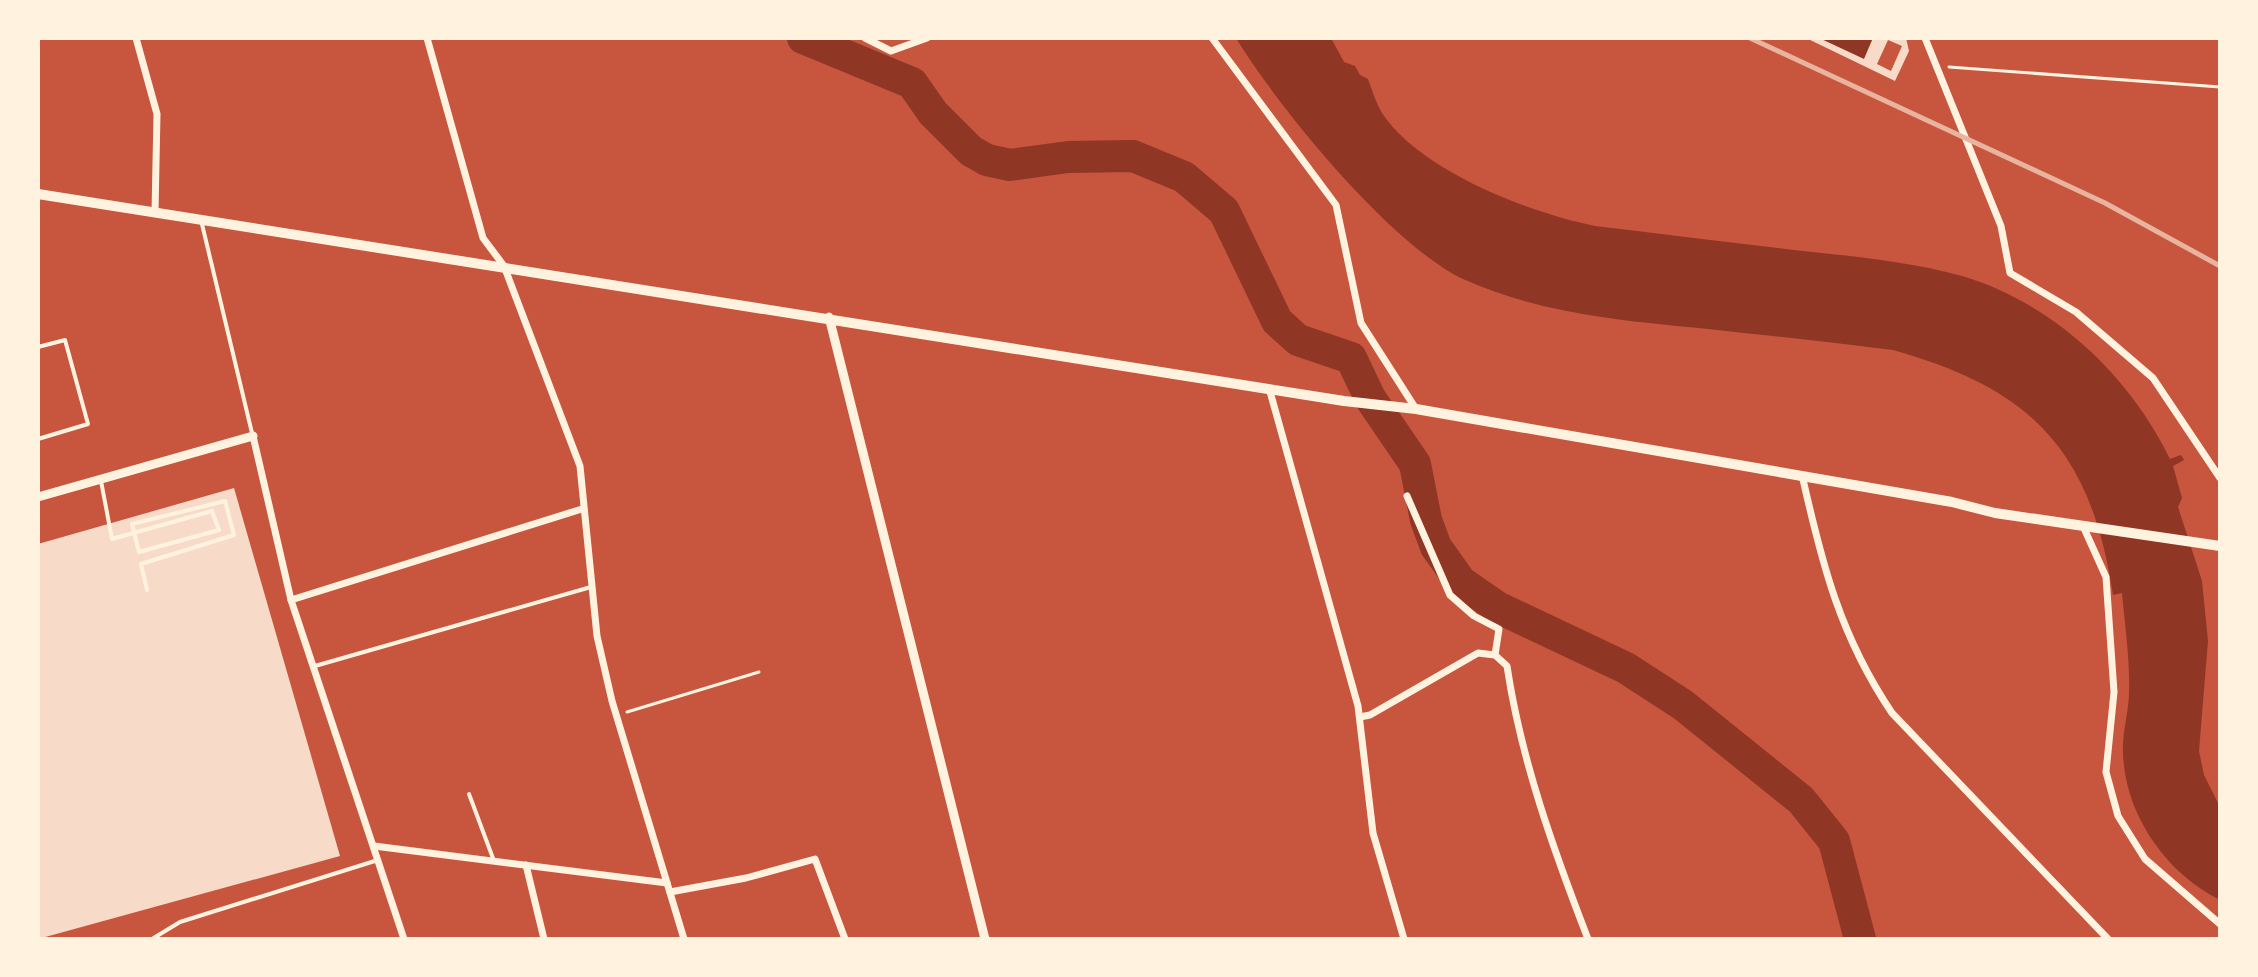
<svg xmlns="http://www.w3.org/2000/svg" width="2258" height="977" font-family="'Varela Round',sans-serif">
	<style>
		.water { fill: #8f3625 }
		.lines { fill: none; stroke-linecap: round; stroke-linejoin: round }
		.river { stroke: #8f3625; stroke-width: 32 }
		.building { fill: #f7dbc8; fill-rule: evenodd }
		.path { stroke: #fff3e0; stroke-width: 3 }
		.service { stroke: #fff3e0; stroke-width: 4 }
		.minor { stroke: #fff3e0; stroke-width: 7 }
		.tertiary { stroke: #fff3e0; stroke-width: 9 }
		.secondary { stroke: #fff3e0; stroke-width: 10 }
		.rail { stroke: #e9b49f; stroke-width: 5 }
	</style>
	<rect width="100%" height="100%" fill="#c8553d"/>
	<g class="water">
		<path d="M1236,38H1331L1344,62L1355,66L1360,75L1368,79C1372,90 1376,103 1382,113C1420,171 1530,213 1595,226C1661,234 1727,242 1794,250C1849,256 1908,261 1962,276C2053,303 2129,375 2170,459L2181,455L2184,460L2173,466L2182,498L2178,507L2202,581L2208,641L2199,751L2204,775L2220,807V900C2166,873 2125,815 2123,753C2122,732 2129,712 2129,692C2130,659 2125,626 2122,593L2113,595C2091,450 2032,389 1893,350C1828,342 1764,335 1699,328C1617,320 1539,313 1463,279C1391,245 1278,107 1236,38Z"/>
		<path d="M1819,38H1873L1864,59Z"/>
	</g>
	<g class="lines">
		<path class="river" d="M803,38L912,83L933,113L971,151L987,160L1010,165L1068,157L1133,156L1184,177L1224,211L1277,321L1298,340L1351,358L1370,398L1415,464L1426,520L1436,547L1461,582L1497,607L1626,668L1683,705L1801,800L1834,841L1860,939"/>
	</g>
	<g class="building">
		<path d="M1806,38H1819L1864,59L1873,38H1906L1909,51L1895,81ZM1888,40L1902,46L1891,71L1877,64Z"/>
		<path d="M234,488L340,856L38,939V544Z"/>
	</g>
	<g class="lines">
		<g class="path">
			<path d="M1949,67L2220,87"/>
			<path d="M627,712L759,672"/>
		</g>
		<g class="service">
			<path d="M201,220L252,433"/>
			<path d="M38,347L65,340L88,424L38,439"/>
			<path d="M101,481L112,539L212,511L219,530L139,552L132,524L225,501L234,535L141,564L147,590"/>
			<path d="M315,666L591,587"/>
			<path d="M469,794L494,861"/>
			<path d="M152,939L180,922L378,860"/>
		</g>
		<g class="minor">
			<path d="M136,38L157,114L155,212"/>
			<path d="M427,38L483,238L504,266L580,466L597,636L612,701L684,939"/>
			<path d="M865,38L891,51L927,38"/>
			<path d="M1212,38L1336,205L1361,323L1416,409"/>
			<path d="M1925,38L2001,226L2010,273L2076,312L2153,378L2220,478"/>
			<path d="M1269,388L1358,706L1373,833L1404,939"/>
			<path d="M253,436L291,600L404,939"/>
			<path d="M1802,475C1822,564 1840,636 1892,713L2108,939"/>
			<path d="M1407,496L1450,595L1474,616L1499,629L1495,655"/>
			<path d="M2083,526L2106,577L2114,692L2106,772L2118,816L2145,859L2220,924"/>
			<path d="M291,600L582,509"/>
			<path d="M1360,717L1370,715L1478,653L1495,655L1507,666C1521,760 1554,851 1588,939"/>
			<path d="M374,846L667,883"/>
			<path d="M526,865L544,939"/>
			<path d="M670,892L746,878L815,859L845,939"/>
		</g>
		<g class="tertiary">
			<path d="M829,317L985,939"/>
			<path d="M38,497L253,436"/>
		</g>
		<path class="secondary" d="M38,194L1344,401L1416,409L1952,502L1995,513L2220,546"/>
		<path class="rail" d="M1750,38L2105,203L2220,266"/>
	</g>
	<rect width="2258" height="977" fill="none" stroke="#fff3e0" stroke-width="80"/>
</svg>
